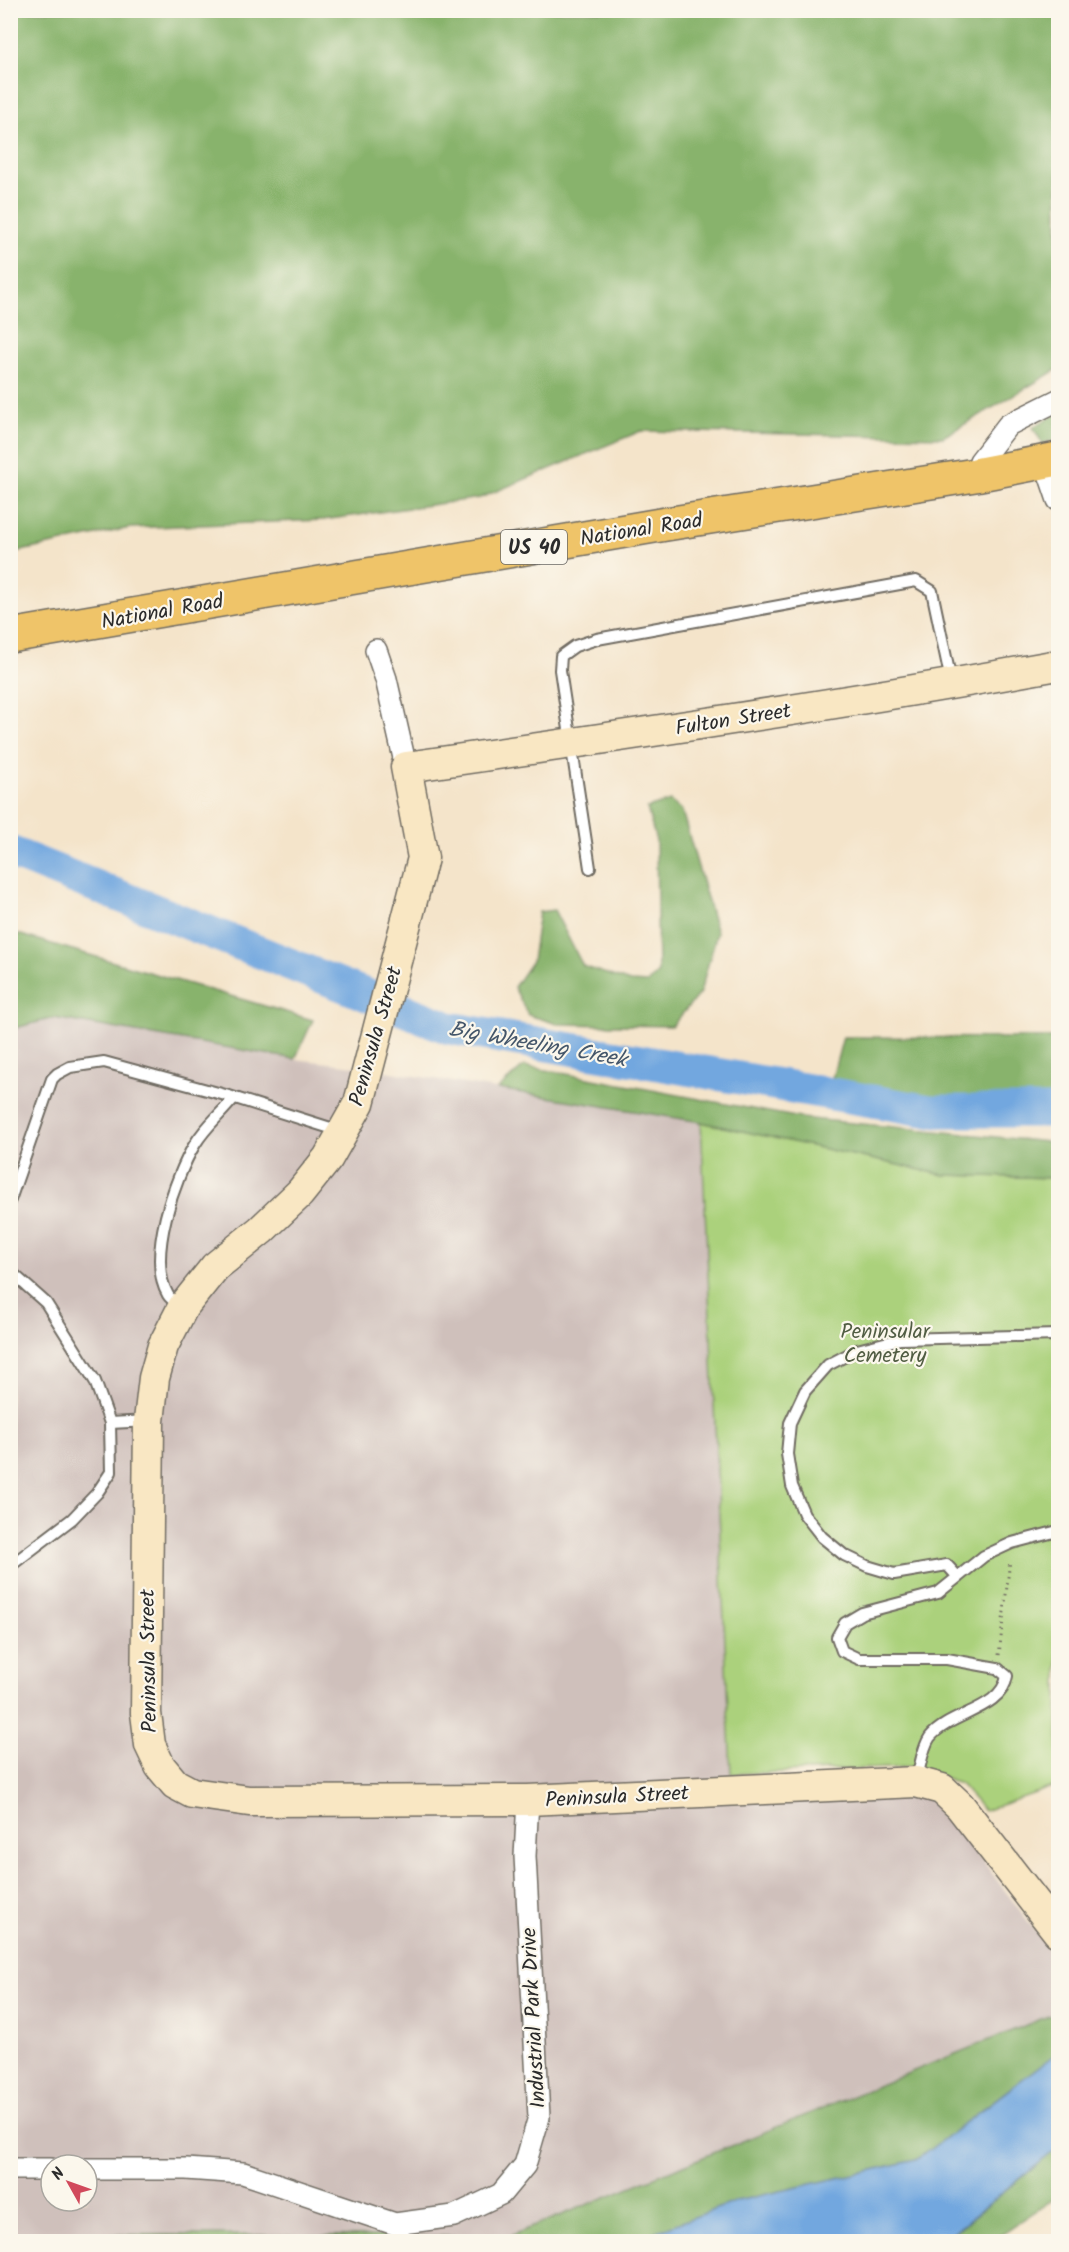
<svg xmlns="http://www.w3.org/2000/svg" width="1069" height="2252" font-family="Kalam,sans-serif">
	<style>
		.industrial { fill: #cfc0bb; fill-rule: evenodd }
		.green { fill: #abd17c; stroke: #6b7e54; stroke-width: 1.5 }
		.forest { fill: #88b36c; stroke: #5a6f4c; stroke-width: 1.5 }
		.water { fill: #72a7df; stroke: #4e6985; stroke-width: 1.5 }
		.lines { fill: none; stroke-linecap: round; stroke-linejoin: round }
		.river { stroke: #72a7df; stroke-width: 33 }
		.lane-casing { stroke: #716c63; stroke-width: 14 }
		.street-casing { stroke: #716c63; stroke-width: 24 }
		.secondary-casing { stroke: #716c63; stroke-width: 33 }
		.primary-casing { stroke: #716c63; stroke-width: 36 }
		.path { stroke: #716c63; stroke-width: 3; stroke-dasharray: 1.5 4.5; stroke-linecap: butt }
		.lane { stroke: #fff; stroke-width: 10 }
		.street { stroke: #fff; stroke-width: 21 }
		.secondary { stroke: #f9e7c3; stroke-width: 30 }
		.primary { stroke: #efc469; stroke-width: 33 }
		.labels { text-anchor: middle; stroke-width: 4.5; stroke-linejoin: round; paint-order: stroke }
		.shield { fill: #fbf7ec; stroke: #696865; stroke-width: 1.5 }
		.shield-label { font-size: 20px; font-weight: bold; fill: #2b2b2b }
		.street-label { font-size: 21px; fill: #2b2b2b; stroke: #fbf7ec }
		.park-label { font-size: 21px; fill: #515d43; stroke: #fbf7ec }
		.water-label { font-size: 22px; font-style: italic; fill: #44566a; stroke: #fbf7ec }
	</style>
	<rect width="100%" height="100%" fill="#fbf7ec"/>
	<filter id="ink" filterUnits="userSpaceOnUse"><feTurbulence type="fractalNoise" baseFrequency=".0167" numOctaves="2"/><feDisplacementMap in="SourceGraphic" scale="12" xChannelSelector="R" yChannelSelector="G"/><feConvolveMatrix kernelMatrix="1 2 1 2 8 2 1 2 1" color-interpolation-filters="sRGB"/></filter>
	<filter id="wash" filterUnits="userSpaceOnUse"><feTurbulence type="fractalNoise" baseFrequency=".008" numOctaves="4" result="noise"/><feDisplacementMap in="SourceGraphic" scale="24" xChannelSelector="R" yChannelSelector="G"/><feGaussianBlur stdDeviation="1.35" result="paint"/><feColorMatrix in="noise" values="0 0 0 0 0 0 0 0 0 0 0 0 0 0 0 0 0 1.4 0 .05"/><feComposite in="paint" operator="in"/></filter>
	<g filter="url(#wash)">
		<rect width="100%" height="100%" fill="#f4e4ca"/>
		<path class="industrial" d="M54,1018L295,1059L354,1066L701,1122L732,1803L932,1794L1058,1961V2012L508,2237L11,2234L10,1029ZM51,2165H87V2201H51Z"/>
		<path class="green" d="M701,1122L944,1175L1058,1178V1785L984,1811L960,1784L911,1767L731,1774Z"/>
		<g class="forest">
			<path d="M10,11H1058V369L943,437L641,431L480,498L323,520L130,528L11,553Z"/>
			<path d="M1058,413V440L1042,443L1033,427Z"/>
			<path d="M670,801L682,811L717,933L700,993L672,1026L557,1024L528,1015L514,987L532,961L539,912L554,910L583,966L630,982L647,983L658,973L656,841L647,808Z"/>
			<path d="M10,932H11L313,1020L295,1059L54,1018L11,1029Z"/>
			<path d="M843,1037L1058,1038V1099L976,1102L831,1082Z"/>
			<path d="M524,1066L801,1118L1058,1143V1178L944,1175L701,1122L498,1089Z"/>
			<path d="M1058,2012V2052L916,2160L737,2201L631,2241L11,2242L10,2234L508,2237Z"/>
			<path d="M1058,2148V2196L991,2241L943,2242Z"/>
		</g>
		<path class="water" d="M1058,2052V2148L943,2241H631L737,2201L916,2160Z"/>
		<g class="lines">
			<path class="river" d="M10,852L449,1028L930,1111H1058"/>
		</g>
	</g>
	<g filter="url(#ink)">
		<g class="lines">
			<g class="lane-casing">
				<g id="lane">
					<path d="M590,868L560,670L561,656L575,646L597,639L916,581L932,591L951,681"/>
					<path d="M10,1200L52,1079L57,1074L70,1067L104,1062L229,1096L340,1131"/>
					<path d="M10,1271L46,1303L95,1381L110,1423L111,1472L97,1493L72,1519L10,1566"/>
					<path d="M182,1307C178,1303 171,1300 168,1295C146,1258 175,1177 195,1144C205,1127 222,1113 234,1098"/>
					<path d="M110,1423L149,1421"/>
					<path d="M957,1576L947,1565L894,1574L867,1566L844,1555L822,1537L804,1514L792,1486L787,1454L790,1423L805,1391L828,1365L857,1350L900,1339L1058,1335"/>
					<path d="M916,1781C920,1769 922,1748 930,1737C951,1712 1002,1710 1007,1676L997,1668L947,1659H859L842,1651L837,1637L845,1623L862,1613L938,1593L984,1556L1012,1543L1058,1531"/>
				</g>
			</g>
			<g class="street-casing">
				<g id="street">
					<path d="M1045,462L1058,500"/>
					<path d="M975,475L980,461L1008,425L1058,400"/>
					<path d="M376,650L386,679L406,767"/>
					<path d="M10,2169H51"/>
					<path d="M87,2169H186L243,2173L395,2224L454,2216L501,2194L525,2165L539,2117L525,1856L528,1800"/>
				</g>
			</g>
			<g class="secondary-casing">
				<path id="secondary" d="M1058,665C842,704 624,736 406,767L423,858L359,1103L328,1158L300,1193L261,1230L215,1267L183,1307L163,1346L154,1378L149,1421L146,1713L150,1745L160,1766L175,1784L192,1793L249,1801L528,1800L916,1782L942,1789L960,1806L1058,1932"/>
			</g>
			<g class="primary-casing">
				<path id="primary" d="M10,636L666,524L975,475L1058,459"/>
			</g>
			<path class="path" d="M999,1655L1010,1560"/>
			<use href="#lane" class="lane"/>
			<use href="#street" class="street"/>
			<use href="#secondary" class="secondary"/>
			<use href="#primary" class="primary"/>
		</g>
	</g>
	<g class="labels">
		<rect class="shield" x="501" y="530" width="66" height="34" rx="4.5"/>
		<g class="shield-label">
			<text x="534" y="554">US 40</text>
		</g>
		<g class="street-label">
			<text transform="translate(641 529) rotate(-9)" y="7">National Road</text>
			<text transform="translate(162 611) rotate(-10)" y="7">National Road</text>
			<text transform="translate(733 719) rotate(-9)" y="7">Fulton Street</text>
			<text transform="translate(375 1036) rotate(-74)" y="7">Peninsula Street</text>
			<text transform="translate(148 1661) rotate(-91)" y="7">Peninsula Street</text>
			<text transform="translate(617 1796) rotate(-3)" y="7">Peninsula Street</text>
			<text transform="translate(533 2018) rotate(-93)" y="7">Industrial Park Drive</text>
		</g>
		<g class="park-label">
			<text x="885" y="1338">Peninsular<tspan x="885" dy="24">Cemetery</tspan></text>
		</g>
		<g class="water-label">
			<text transform="translate(538 1043) rotate(10)" y="8">Big Wheeling Creek</text>
		</g>
	</g>
	<rect width="1069" height="2252" fill="none" stroke="#fbf7ec" stroke-width="36"/>
	<g transform="translate(69 2183) rotate(310)"><circle r="28" fill="#fbf7ec" stroke="#a8a59f" stroke-width="1.5"/>
	<path d="M0-4.5L10 22L0 15L-10 22Z" fill="#d1495b"/>
	<text y="-9" font-size="16" font-weight="bold" text-anchor="middle" fill="#2b2b2b">N</text>
	</g>
</svg>
